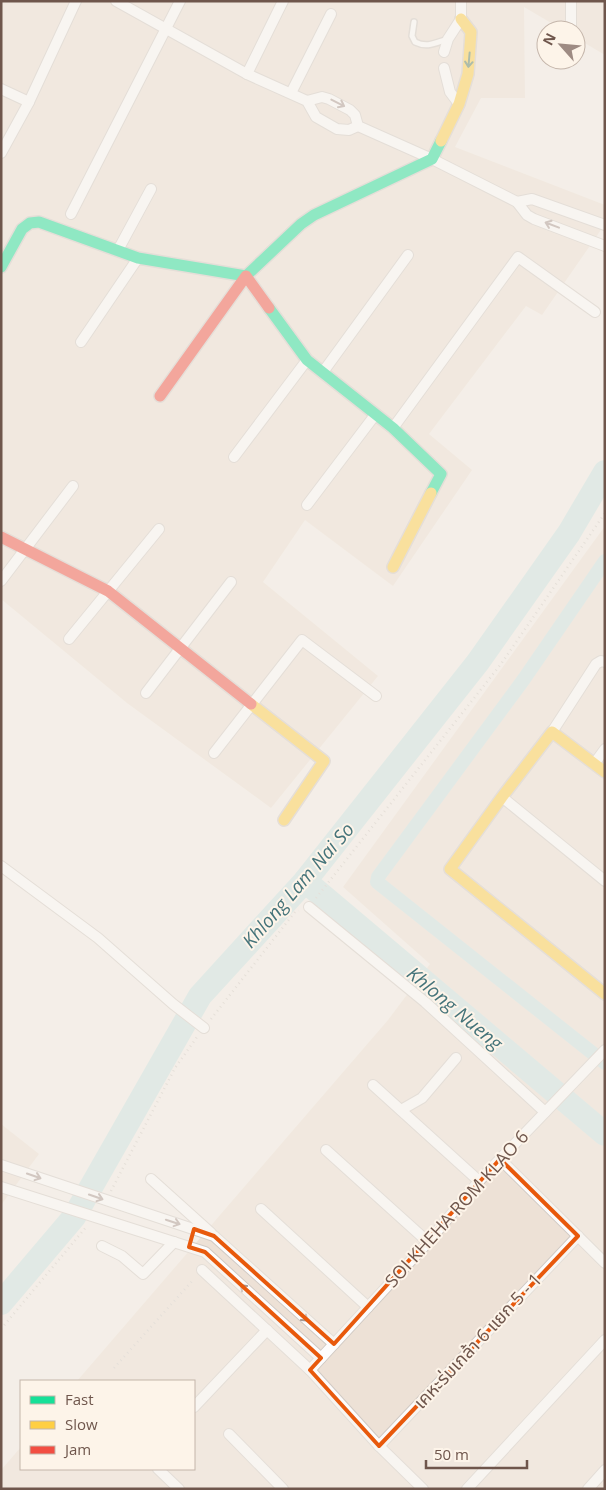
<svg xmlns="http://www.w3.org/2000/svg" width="606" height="1490" font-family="'Open Sans','Noto Sans Thai',sans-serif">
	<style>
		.residential { fill: #ede1d6 }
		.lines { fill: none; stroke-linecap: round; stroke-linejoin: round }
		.canal { stroke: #cbe3e3; stroke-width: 14 }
		.river { stroke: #cbe3e3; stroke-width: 24 }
		.lane-casing { stroke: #d1cac4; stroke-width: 8 }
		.street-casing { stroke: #d1cac4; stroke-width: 12 }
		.fast-casing { stroke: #d3cbc5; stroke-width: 14 }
		.slow-casing { stroke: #d3cbc5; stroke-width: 14 }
		.jam-casing { stroke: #d3cbc5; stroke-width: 14 }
		.path { stroke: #d3ccc7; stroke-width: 2.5; stroke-dasharray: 1 4; stroke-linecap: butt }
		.lane { stroke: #fdfcfc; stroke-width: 5 }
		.street { stroke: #fdfcfc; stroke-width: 10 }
		.fast { stroke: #16e098; stroke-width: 11 }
		.slow { stroke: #ffcf43; stroke-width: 11 }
		.jam { stroke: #f24e42; stroke-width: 11 }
		.oneway { stroke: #547f63 }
		.oneway2 { stroke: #a89892 }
		.marked { fill: none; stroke: #e8590c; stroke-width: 4; stroke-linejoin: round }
		.labels { text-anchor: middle; stroke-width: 4; stroke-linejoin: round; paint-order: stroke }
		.street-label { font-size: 18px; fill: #6f564c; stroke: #fdf4e9 }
		.water-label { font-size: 19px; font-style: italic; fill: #45747a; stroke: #fdf4e9 }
	</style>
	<rect width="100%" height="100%" fill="#f4eee8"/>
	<g class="residential">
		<path d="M1,1H605V55L576,38V30H563L524,7L525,98H481L455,147L605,205V224L542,315L526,306L429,434L472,470L393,586L305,520L263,582L378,676L271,808L127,703L1,599Z"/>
		<path d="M605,526V1489H1V1470L21,1447V1469H194V1381H77L388,1020L430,964L343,887Z"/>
		<path d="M1,1124L39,1154L1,1205Z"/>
	</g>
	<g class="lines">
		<path class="canal" d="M605,561L524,679L378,877L377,882L605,1063"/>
		<g class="river">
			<path d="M305,881L605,1134"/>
			<path d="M1,1303L74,1217L200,996L305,881L478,662L569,533L605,472"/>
		</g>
		<g class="lane-casing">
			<path id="lane" d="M414,22L412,36L415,42C427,48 435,43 448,39"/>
		</g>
		<g class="street-casing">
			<g id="street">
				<path d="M116,1L247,74L307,101L316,117L337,129L349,130L358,126"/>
				<path d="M571,30V1"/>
				<path d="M444,52L448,39L461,19V1"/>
				<path d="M444,68L450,92L459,104"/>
				<path d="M247,74L283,1"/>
				<path d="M1,89L29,102"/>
				<path d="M291,93L331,14"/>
				<path d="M307,101L322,97L329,99L350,110L355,115L358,126L432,159L517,202L527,215L534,219L605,246"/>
				<path d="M1,153L29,102L76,1"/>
				<path d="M517,202L532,199L605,225"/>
				<path d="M71,214L180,1"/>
				<path d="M118,250L151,189"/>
				<path d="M81,342L138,258"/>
				<path d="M323,372L408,255"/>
				<path d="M393,428L518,257L595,312"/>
				<path d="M234,457L307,360"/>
				<path d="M307,505L375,415"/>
				<path d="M1,581L73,486"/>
				<path d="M69,639L159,529"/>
				<path d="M146,693L231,582"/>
				<path d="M552,732L596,664L601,661L605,662"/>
				<path d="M214,753L302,640L376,696"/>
				<path d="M594,764L605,749"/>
				<path d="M502,797L605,881"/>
				<path d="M1,866L98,938L173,1004L204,1028"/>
				<path d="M309,907L425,1002L545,1112"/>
				<path d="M373,1085L479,1181"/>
				<path d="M401,1110L422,1098L456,1058"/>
				<path d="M326,1150L428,1242"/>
				<path d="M500,1159L605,1263"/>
				<path d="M1,1165L214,1236L334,1344"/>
				<path d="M151,1179L211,1233"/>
				<path d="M1,1187L205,1252L321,1358"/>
				<path d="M261,1209L368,1307"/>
				<path d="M102,1246L122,1256L143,1274L174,1242"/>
				<path d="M202,1270L310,1370L379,1446L423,1489"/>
				<path d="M310,1370L428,1242L479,1181L605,1050"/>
				<path d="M194,1407L267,1330"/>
				<path d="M229,1434L283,1489"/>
				<path d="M379,1446L578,1236"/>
				<path d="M158,1469L179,1489"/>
				<path d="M467,1489L605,1340"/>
				<path d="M588,1489L605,1470"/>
			</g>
		</g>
		<g class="fast-casing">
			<g id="fast">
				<path d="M1,267L22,229L30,223L39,222L138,258L246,276L301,224L314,215L432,159L441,141"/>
				<path d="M269,308L307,360L393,428L441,474L431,493"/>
			</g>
		</g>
		<g class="slow-casing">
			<g id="slow">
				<path d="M441,141L459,104L468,74L471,32L461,19"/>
				<path d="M393,567L431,493"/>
				<path d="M251,704L324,761L284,820"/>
				<path d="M605,772L552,732L502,797L450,869L605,994"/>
			</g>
		</g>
		<g class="jam-casing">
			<g id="jam">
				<path d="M160,396L246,276L269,308"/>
				<path d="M1,537L108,591L251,704"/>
			</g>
		</g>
		<g class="path">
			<path d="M316,898L501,664L605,513"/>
			<path d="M211,1019L295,912L299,911"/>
			<path d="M111,1191L175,1068L197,1037"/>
			<path d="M1,1329L87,1226"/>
			<path d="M114,1368L194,1279"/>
		</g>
		<use href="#lane" class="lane"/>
		<use href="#street" class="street"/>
		<use href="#fast" class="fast"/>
		<use href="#slow" class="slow"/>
		<use href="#jam" class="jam"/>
	</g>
	<defs><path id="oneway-shaft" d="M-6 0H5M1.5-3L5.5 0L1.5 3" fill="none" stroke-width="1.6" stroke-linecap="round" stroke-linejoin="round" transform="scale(1.25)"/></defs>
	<use class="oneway" href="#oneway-shaft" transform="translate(469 60) rotate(95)"/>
	<g class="oneway2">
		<use href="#oneway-shaft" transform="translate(338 103) rotate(27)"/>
		<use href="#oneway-shaft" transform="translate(552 225) rotate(-159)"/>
		<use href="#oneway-shaft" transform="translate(34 1176) rotate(19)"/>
		<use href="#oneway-shaft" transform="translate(96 1197) rotate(19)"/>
		<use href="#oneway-shaft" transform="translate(173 1222) rotate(18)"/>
		<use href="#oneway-shaft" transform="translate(246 1290) rotate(-137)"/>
		<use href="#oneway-shaft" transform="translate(302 1316) rotate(42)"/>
	</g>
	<path d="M0 0H606V1490H0ZM500,1159L578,1236L379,1446L310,1370L321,1358L205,1252L189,1247L194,1229L214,1236L334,1344Z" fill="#f4eee8" fill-opacity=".55" fill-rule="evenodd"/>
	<path class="marked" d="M500,1159L578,1236L379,1446L310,1370L321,1358L205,1252L189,1247L194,1229L214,1236L334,1344Z"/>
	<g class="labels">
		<g class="street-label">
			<text transform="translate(457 1209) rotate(-48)" y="6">SOI KHEHA ROM KLAO 6</text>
			<text transform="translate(478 1341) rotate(-47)" y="6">เคหะร่มเกล้า 6 แยก 5 - 1</text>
		</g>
		<g class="water-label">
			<text transform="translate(298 885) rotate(-49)" y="7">Khlong Lam Nai So</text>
			<text transform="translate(455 1008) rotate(40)" y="7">Khlong Nueng</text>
		</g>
	</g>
	<rect width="606" height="1490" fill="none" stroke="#6f564c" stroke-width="5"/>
	<rect x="20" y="1380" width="175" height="90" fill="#fdf4e9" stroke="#c4b5aa"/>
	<rect x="30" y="1396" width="25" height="8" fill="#16e098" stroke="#c4b5aa"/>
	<text x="65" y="1405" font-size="15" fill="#6f564c">Fast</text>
	<rect x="30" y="1421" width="25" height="8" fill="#ffcf43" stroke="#c4b5aa"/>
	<text x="65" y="1430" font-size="15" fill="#6f564c">Slow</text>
	<rect x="30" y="1446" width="25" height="8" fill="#f24e42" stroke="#c4b5aa"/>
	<text x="65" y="1455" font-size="15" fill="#6f564c">Jam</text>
	<g transform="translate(561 45) rotate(297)"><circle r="24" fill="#fdf4e9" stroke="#c4b5aa"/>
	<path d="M0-4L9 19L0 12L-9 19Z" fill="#9e8b83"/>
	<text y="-8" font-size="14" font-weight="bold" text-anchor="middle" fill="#6f564c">N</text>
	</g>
	<path d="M426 1460v8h101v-8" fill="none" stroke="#6f564c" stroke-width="2.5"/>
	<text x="434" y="1460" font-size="15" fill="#6f564c" stroke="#fdf4e9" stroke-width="4" paint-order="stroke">50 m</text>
</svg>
